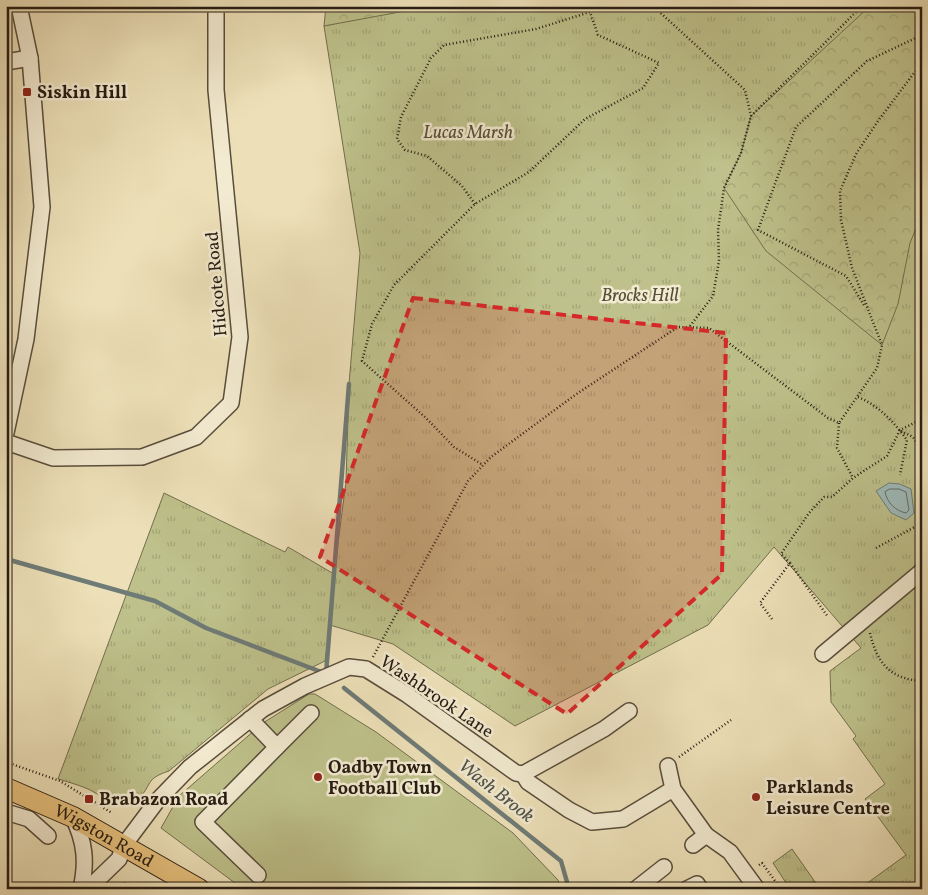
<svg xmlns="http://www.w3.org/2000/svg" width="928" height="895" font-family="Vollkorn,serif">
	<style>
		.grass { fill: url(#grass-tufts); stroke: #726e4e }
		.forest { fill: url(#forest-crowns); stroke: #726e4e }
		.pitch { fill: #bec18b; stroke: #726e4e }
		.water { fill: #9ebaba; stroke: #6e7b77 }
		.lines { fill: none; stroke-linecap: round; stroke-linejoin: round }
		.shore { stroke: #626b66; stroke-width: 1 }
		.stream { stroke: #6e7b77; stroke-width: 4.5 }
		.minor-casing { stroke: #584d3c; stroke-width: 18 }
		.major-casing { stroke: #261c12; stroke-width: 22 }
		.path { stroke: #261c12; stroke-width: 2.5; stroke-dasharray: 1 2.5; stroke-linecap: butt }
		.minor { stroke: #f3ebd1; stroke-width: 15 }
		.major { stroke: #e6c07c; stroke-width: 20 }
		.marked { fill: #d62828; fill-opacity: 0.2; stroke: #d62828; stroke-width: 4; stroke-dasharray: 10 6; stroke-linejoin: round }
		.poi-dot { fill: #8f2418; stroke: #f3ebd1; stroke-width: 2 }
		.labels { text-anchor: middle; stroke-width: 5; stroke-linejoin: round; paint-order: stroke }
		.poi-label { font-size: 18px; font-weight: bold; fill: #261c12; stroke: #f3ebd1; text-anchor: start }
		.park-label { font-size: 18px; font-style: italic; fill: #544e36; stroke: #f3ebd1 }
		.street-label { font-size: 18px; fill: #261c12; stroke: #f3ebd1 }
		.water-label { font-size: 19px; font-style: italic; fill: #50534d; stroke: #f3ebd1 }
	</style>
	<defs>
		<pattern id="grass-tufts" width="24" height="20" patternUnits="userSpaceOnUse" patternTransform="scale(1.25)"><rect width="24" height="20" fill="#bec18b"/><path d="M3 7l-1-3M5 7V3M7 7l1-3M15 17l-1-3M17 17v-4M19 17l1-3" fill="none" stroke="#a3a577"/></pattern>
		<pattern id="forest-crowns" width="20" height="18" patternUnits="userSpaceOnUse" patternTransform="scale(1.25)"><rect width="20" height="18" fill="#bec18b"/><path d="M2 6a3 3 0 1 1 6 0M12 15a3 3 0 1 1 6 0" fill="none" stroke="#a3a577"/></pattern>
	</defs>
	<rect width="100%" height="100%" fill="#ede0b8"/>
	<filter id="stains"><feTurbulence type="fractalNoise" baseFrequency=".004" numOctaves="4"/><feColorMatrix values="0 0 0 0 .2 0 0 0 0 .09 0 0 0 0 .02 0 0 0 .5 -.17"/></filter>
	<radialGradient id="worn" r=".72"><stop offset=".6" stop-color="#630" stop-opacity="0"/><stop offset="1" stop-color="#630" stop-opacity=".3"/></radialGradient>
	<g class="grass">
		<path d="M411,6H922V889H859L906,855L865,799L885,784L853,739L856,736L831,702L830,671L861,648L774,547L708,625L515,726L393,644L330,625L325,661L268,689L169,771C144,779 153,785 138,799C121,813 103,796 88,789C79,785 68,782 58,779L164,493L285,552L288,547L334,574L346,482L349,384L360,253L324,26Z"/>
		<path d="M792,849L820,889H790L773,863Z"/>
	</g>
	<g class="forest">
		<path d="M326,6H432L324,26Z"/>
		<path d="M870,6H922V214L910,243L898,304L882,345L766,251L724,188L741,153L751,116Z"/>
	</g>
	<path class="pitch" d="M309,694H315L376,732L513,833L558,880L561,889H243L161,828L179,796L263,723Z"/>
	<path class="water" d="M889,483L900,484L911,489L914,513L906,520L891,513L876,491Z"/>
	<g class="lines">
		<path class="shore" d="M890,489H899L906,492L909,510L906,513C896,511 887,503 885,492Z"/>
		<g class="stream">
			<path d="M6,559L155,601L206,628L324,673"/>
			<path d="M326,674L349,384"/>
			<path d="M344,688L561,861L569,889"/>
		</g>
		<g class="minor-casing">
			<g id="minor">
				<path d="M6,62L30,58"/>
				<path d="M6,433L26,339L42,207L30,58L19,6"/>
				<path d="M6,442L53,458L142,457L196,437L231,403L240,337L216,90V6"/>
				<path d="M823,654L922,571"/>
				<path d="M250,719L277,747L203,822L258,875"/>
				<path d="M277,747L311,713"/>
				<path d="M668,766L673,789L706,835L693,845"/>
				<path d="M523,774L528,782L569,810L592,822L623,819L673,789"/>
				<path d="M523,774L604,729L629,711"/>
				<path d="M6,812L29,819L48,836"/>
				<path d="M73,817C85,842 87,862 81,889"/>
				<path d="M706,835L730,852L757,889"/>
				<path d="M88,889L119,859L124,845L157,801L190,767L263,709L305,686L349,667L366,669L406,694L516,773L523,774"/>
				<path d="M636,889L664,867"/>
				<path d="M687,889L697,884L700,889"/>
			</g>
		</g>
		<g class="major-casing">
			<g id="major">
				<path id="s1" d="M6,788L73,817L199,889"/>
			</g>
		</g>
		<g class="path">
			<path d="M653,6L745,90L751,116"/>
			<path d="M475,204L462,186L427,156L405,150L397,139L401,117L431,58L444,45L536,29L590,12L598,35L659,63L643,88L585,119L529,172L475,204L394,285L372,324L362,361L426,418L454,447L483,465"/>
			<path d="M864,305L846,276L758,230L796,127L867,61L922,35"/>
			<path d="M690,326L713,296L719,261L718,230L724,188L741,153L751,116L862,6"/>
			<path d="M858,397C878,405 895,423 907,440L900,475"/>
			<path d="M839,423L837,448L853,478"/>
			<path d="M901,431L913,437L922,450"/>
			<path d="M876,548L922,523"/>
			<path d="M790,563L828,617"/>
			<path d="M772,619L760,603L790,563L781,554L809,513L824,497H832L853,478L887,456L900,430L922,419"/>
			<path d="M870,633C877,663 890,679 922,681"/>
			<path d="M373,657L468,481L491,457L575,395L678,327L709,328L828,418L839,423L877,368L882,345L852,268L841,220L840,191L856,154L878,121L914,73L922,68"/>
			<path d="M679,757L731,720"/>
			<path d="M6,762L60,781L112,813"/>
			<path d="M759,865L762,863L781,889"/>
			<path d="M124,883L134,889"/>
		</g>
		<use href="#minor" class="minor"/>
		<use href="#major" class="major"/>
	</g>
	<path class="marked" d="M413,298L726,333L722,574L567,714L320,557Z"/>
	<g class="poi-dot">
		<rect x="22" y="87" width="10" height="10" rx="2.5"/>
		<circle cx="318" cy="777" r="5"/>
		<circle cx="756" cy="797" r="5"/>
		<rect x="84" y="794" width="10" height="10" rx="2.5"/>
	</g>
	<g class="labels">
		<g class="poi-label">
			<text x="37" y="98">Siskin Hill</text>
			<text x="328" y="773">Oadby Town<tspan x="328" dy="21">Football Club</tspan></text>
			<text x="766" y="793">Parklands<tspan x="766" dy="21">Leisure Centre</tspan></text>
			<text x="99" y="805">Brabazon Road</text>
		</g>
		<g class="park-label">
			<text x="468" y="138">Lucas Marsh</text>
			<text x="640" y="301">Brocks Hill</text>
		</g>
		<g class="street-label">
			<text transform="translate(216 284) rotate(-95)" y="6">Hidcote Road</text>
			<text transform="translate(437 696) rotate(34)" y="6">Washbrook Lane</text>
			<text dy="6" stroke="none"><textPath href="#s1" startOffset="109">Wigston Road</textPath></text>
		</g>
		<g class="water-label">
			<text transform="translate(497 790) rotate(38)" y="7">Wash Brook</text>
		</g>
	</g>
	<rect width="928" height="895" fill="none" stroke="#ede0b8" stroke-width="25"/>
	<rect x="8" y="8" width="913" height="880" fill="none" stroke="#261c12" stroke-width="2.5"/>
	<rect x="12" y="12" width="903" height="870" fill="none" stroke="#261c12"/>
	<rect width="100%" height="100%" filter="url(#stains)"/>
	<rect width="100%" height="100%" fill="url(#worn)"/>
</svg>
